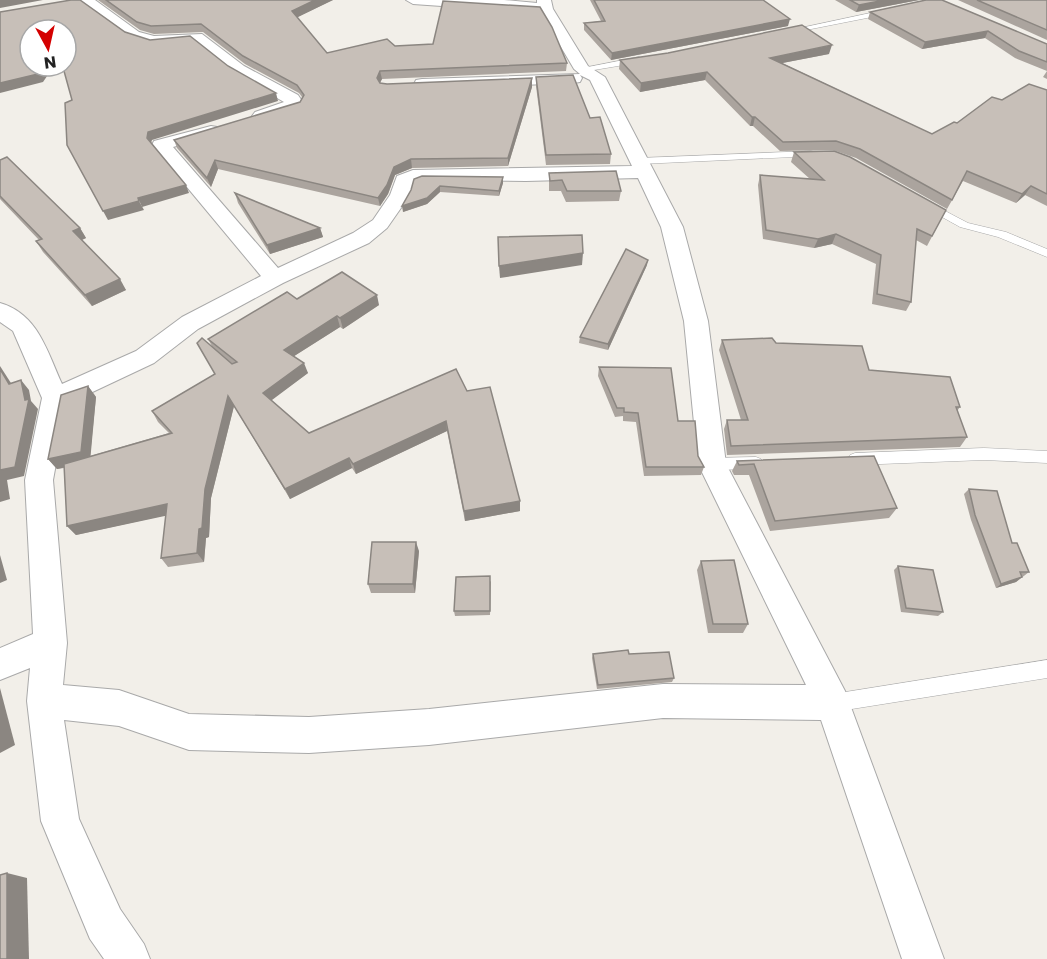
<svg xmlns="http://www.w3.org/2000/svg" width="1047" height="959" font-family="Poppins,sans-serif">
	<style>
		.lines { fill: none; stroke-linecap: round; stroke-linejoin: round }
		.service-casing { stroke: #a9a9a9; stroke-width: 1 }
		.minor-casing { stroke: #a9a9a9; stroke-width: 2 }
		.service { fill: #fff; fill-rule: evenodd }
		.minor { fill: #fff; fill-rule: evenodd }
		.wall { fill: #aba49e }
		.shaded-wall { fill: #8b8681 }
		.building { fill: #c7bfb8; stroke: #8b8681; stroke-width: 1.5 }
	</style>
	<rect width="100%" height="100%" fill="#f2efe9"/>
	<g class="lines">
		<g class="service-casing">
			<g id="service">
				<path d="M889,9H892V13L786,34L782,32Z"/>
				<path d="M639,57L642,58V62L582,72L578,69Z"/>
				<path d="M811,151L815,152V156L640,164L635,161L640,158Z"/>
				<path d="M928,202L968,223L1006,232L1047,249V257L998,237L960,227L924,207L923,205Z"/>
				<path d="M984,448L1047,451V463L984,460L855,465L850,463L848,459L850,455L855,453Z"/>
				<path d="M756,457L761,459L763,463L761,467L756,469L712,470L707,468L705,464L707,460L712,458Z"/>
				<path d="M1047,660V678L833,712L826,709L824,703L826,697L833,694Z"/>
			</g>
		</g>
		<g class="minor-casing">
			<g id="minor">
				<path d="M79,0H95L139,32L154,36L202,34L244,66L298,95L304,104L301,108L267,120H255L252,116L255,112L284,102L232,72L193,42L153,46L129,38Z"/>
				<path d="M406,0H504L537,3V0H551L553,9L588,66L605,77L683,227L708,321L726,464L845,691L944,959H902L821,720L663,718L429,745L309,753L189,750L119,726L64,720L79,819L120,909L144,944L150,959H104L90,939L41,821L27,701L30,668L0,680V648L33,634L25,480L42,398L13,331L0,322V303C38,314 47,351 62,384L136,351L182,317L261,276L152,145L154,141L211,126L217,127L220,131L217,135L173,147L278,268L353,233L373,220L390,195L397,176L413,170L632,166L590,80L580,75L582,78L580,82L574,83L422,89L416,88L414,84L416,80L422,79L580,74L574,69L541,13L413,4ZM638,178L661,227L684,321L698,464L806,685L663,684L429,709L309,717L189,714L119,690L63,685L67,643L53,480L67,404L154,363L198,329L283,283L369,243L387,228L410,195L413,183L422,180L526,181Z"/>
			</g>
		</g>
		<use href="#service" class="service"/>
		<use href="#minor" class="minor"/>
	</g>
	<g class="wall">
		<path d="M98,0H333L297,17L327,53L395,46L567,63L566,71L382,79L380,83L387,84L532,87L508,166L412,168L395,175L388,194L380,206L218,169L211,187L177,148L174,140L300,102L302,97L299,93L245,64L203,32L154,34L140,30Z"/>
		<path d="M590,0H763L788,26L611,60L584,30V23L601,21Z"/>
		<path d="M835,0H919L856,12Z"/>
		<path d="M926,0L1047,44V79L1043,77L1047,71L1015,58L985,38L922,49L868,19L870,12Z"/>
		<path d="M958,0H1047V40Z"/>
		<path d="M829,54L782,63L932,134L957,123L1002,100L1047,90V206L1025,195L1016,203L963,181L947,209L856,158L833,150L780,151L753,126H750L705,80L640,92L619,69L620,60Z"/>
		<path d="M536,77L590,118L611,154L610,164L546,165L536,86Z"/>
		<path d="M794,152L946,210L927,246L916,240L911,302L906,311L872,304L876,264L832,244L814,248L763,239L758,185L760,175L810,179L791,162Z"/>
		<path d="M0,160L80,228L86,238L82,240L126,290L92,306L43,252L36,241L39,240L0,199Z"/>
		<path d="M549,173L621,191L619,201L566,202L561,191H549Z"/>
		<path d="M503,177V183L499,196L440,192L427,204L403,212L411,190Z"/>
		<path d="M235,193L320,228L323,237L270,254L238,203Z"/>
		<path d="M647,265L608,350L579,343L580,337Z"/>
		<path d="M297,299L379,305L343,329L340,327L294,356L308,373L271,400L309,433L456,369L520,501V511L465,521L447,431L356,474L352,468L290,499L234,406L211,498L209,537L206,538L204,562L168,567L161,558L166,515L76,535L67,526L64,468L57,469L48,459L88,386L96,397L90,456L169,433L158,422L152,411L215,374L197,343L213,348L208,339Z"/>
		<path d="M722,340L776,343L869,370L960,407L957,411L967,437L960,447L727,455L724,429L727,420H741L719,350Z"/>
		<path d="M599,367L678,421L698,456L704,467L701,475L644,476L636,422L623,421V416L615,417L598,376Z"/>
		<path d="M874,456L897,508L889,518L770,531L749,475H734L732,471L737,461Z"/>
		<path d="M969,489L1012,543L1029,572L1016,582L996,588L971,520L964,494Z"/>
		<path d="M419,551L415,593H371L368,584Z"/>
		<path d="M701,561L748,624L743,633H708L697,570Z"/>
		<path d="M898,566L943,612L938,616L901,612L894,570Z"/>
		<path d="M491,581L490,615L455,616L454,611Z"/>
		<path d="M593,654H629L674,678L672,682L597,689L592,658Z"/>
	</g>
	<g class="shaded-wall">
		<path d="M0,0H43L0,8Z"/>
		<path d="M315,0H333L294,19L292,11Z"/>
		<path d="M885,0H919L856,12L859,5Z"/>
		<path d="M790,19L788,26L611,60L612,53Z"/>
		<path d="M988,31L985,38L922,49L925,42Z"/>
		<path d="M832,45L829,54L767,66L770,58Z"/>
		<path d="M44,66H54L43,82L0,93V83Z"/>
		<path d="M380,71L382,79L378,86L377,78Z"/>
		<path d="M707,72L705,80L640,92L641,83Z"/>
		<path d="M532,78V87L508,166V158Z"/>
		<path d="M276,93L278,101L152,140L150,146L147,138L148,132Z"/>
		<path d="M752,117H755L753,126H750Z"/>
		<path d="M411,159L412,168L395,175L388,194L380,206L378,198L394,167Z"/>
		<path d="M215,160L218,169L211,187L207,178Z"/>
		<path d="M503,177V183L499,196V191Z"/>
		<path d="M186,185L189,193L142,207L138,198Z"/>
		<path d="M440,186V192L427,204L403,212L402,206Z"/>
		<path d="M1031,186L1025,195L1016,203L1022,194Z"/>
		<path d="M139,201L144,210L108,220L103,211Z"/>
		<path d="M80,228L86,238L79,241L73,231Z"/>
		<path d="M320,228L323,237L270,254L267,245Z"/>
		<path d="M836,234L832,244L814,248L818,239Z"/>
		<path d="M583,253L582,265L500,278L499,266Z"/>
		<path d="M648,260L647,265L608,350V344Z"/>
		<path d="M120,279L126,290L92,306L85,295Z"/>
		<path d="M377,295L379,305L343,329L340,318Z"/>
		<path d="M337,316L340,327L288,360L284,350Z"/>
		<path d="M304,363L308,373L268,403L263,393Z"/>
		<path d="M0,366L18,394L9,384L0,369Z"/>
		<path d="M21,380L29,390L31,401L38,409L24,476L7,480L10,499L0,502V470L25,400Z"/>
		<path d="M88,386L96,397L90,462L57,469L48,459Z"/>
		<path d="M228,396L234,406L211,498L209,537L206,538L204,562L197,553L199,529L205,489Z"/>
		<path d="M446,421L447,431L356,474L353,464Z"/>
		<path d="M349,458L352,468L290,499L285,489Z"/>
		<path d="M520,501V511L465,521L464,511Z"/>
		<path d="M167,504L174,514L76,535L67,526Z"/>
		<path d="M416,542L419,551L415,593L413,584Z"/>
		<path d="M0,555L7,580L0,583Z"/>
		<path d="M1022,577L1016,582L996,588L1001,584Z"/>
		<path d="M0,688L15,745L0,753Z"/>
		<path d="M7,873L27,878L29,959H7Z"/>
	</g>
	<g class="building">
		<path d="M71,0H80L125,32L150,40L190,36L228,66L276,93L148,132L147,138L186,185L138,198L139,201L103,211L67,145L65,103L72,100L64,71L63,66H66V30H30V66H44L38,74L0,83V12Z"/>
		<path d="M106,0H315L292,11L327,53L387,39L395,46L433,44L443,1L540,7L552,27L567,63L380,71L377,78L380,83L387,84L532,78L508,158L411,159L394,167L387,185L378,198L215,160L207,178L174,140L300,102L304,95L297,85L243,56L201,24L151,26L137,22Z"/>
		<path d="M594,0H763L790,19L612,53L584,23L605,21Z"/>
		<path d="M850,0H885L859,5Z"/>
		<path d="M926,0H942L1047,44V62L1019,51L988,31L925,42L870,12Z"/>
		<path d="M977,0H1047V30Z"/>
		<path d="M802,25L832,45L770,58L932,134L954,122L957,123L992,97L1002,100L1029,84L1047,90V194L1031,186L1022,194L967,171L952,200L860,149L836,141L783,142L755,117H752L707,72L641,83L620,60L668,53Z"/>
		<path d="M573,75L590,118L600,117L611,154L546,155L536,77Z"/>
		<path d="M834,151L850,157L946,210L932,236L917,229L911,302L877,294L881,255L836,234L818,239L766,230L760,175L824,180L794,152Z"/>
		<path d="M7,157L80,228L73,231L120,279L85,295L36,241L42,239L0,196V160Z"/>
		<path d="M616,171L621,191H567L562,180L550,181L549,173Z"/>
		<path d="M422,176L503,177L499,191L440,186L427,198L402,206L411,190L414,179Z"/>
		<path d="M235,193L320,228L267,245Z"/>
		<path d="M582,235L583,253L499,266L498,237Z"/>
		<path d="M626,249L648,260L608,344L580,337Z"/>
		<path d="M342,272L377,295L340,318L337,316L284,350L304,363L263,393L309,433L456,369L467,391L490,387L520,501L464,511L446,421L353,464L349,458L285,489L228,396L205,489L202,528L199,529L197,553L161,558L167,504L67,526L64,464L172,433L152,411L215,374L197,343L202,338L232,364L237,362L208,339L287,292L297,299Z"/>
		<path d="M772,338L776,343L862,346L869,370L950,377L960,407H956L967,437L731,446L727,420H748L722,340Z"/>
		<path d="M599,367L671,368L678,421H695L698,456L704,467H646L638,413L624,412V408H617Z"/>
		<path d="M0,369L9,384L21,380L25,400L29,399L15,467L0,470Z"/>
		<path d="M88,386L81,452L48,459L61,395Z"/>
		<path d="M874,456L897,508L775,521L754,464L739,465L737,461Z"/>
		<path d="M969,489L997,491L1012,543H1017L1029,572H1020L1022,577L1001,584L975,515Z"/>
		<path d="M372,542H416L413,584H368Z"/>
		<path d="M734,560L748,624H713L701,561Z"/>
		<path d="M898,566L933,570L943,612L906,608Z"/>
		<path d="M490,576V611H454L456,577Z"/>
		<path d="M628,650L629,654L669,652L674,678L598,685L593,654Z"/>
		<path d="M7,873V959H0V875Z"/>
	</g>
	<g transform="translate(48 48) rotate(172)"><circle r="28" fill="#ffffff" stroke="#a7a7a7" stroke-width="1.5"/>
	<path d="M0-4.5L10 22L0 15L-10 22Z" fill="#d40000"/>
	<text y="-9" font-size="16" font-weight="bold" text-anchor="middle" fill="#222222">N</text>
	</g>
</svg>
